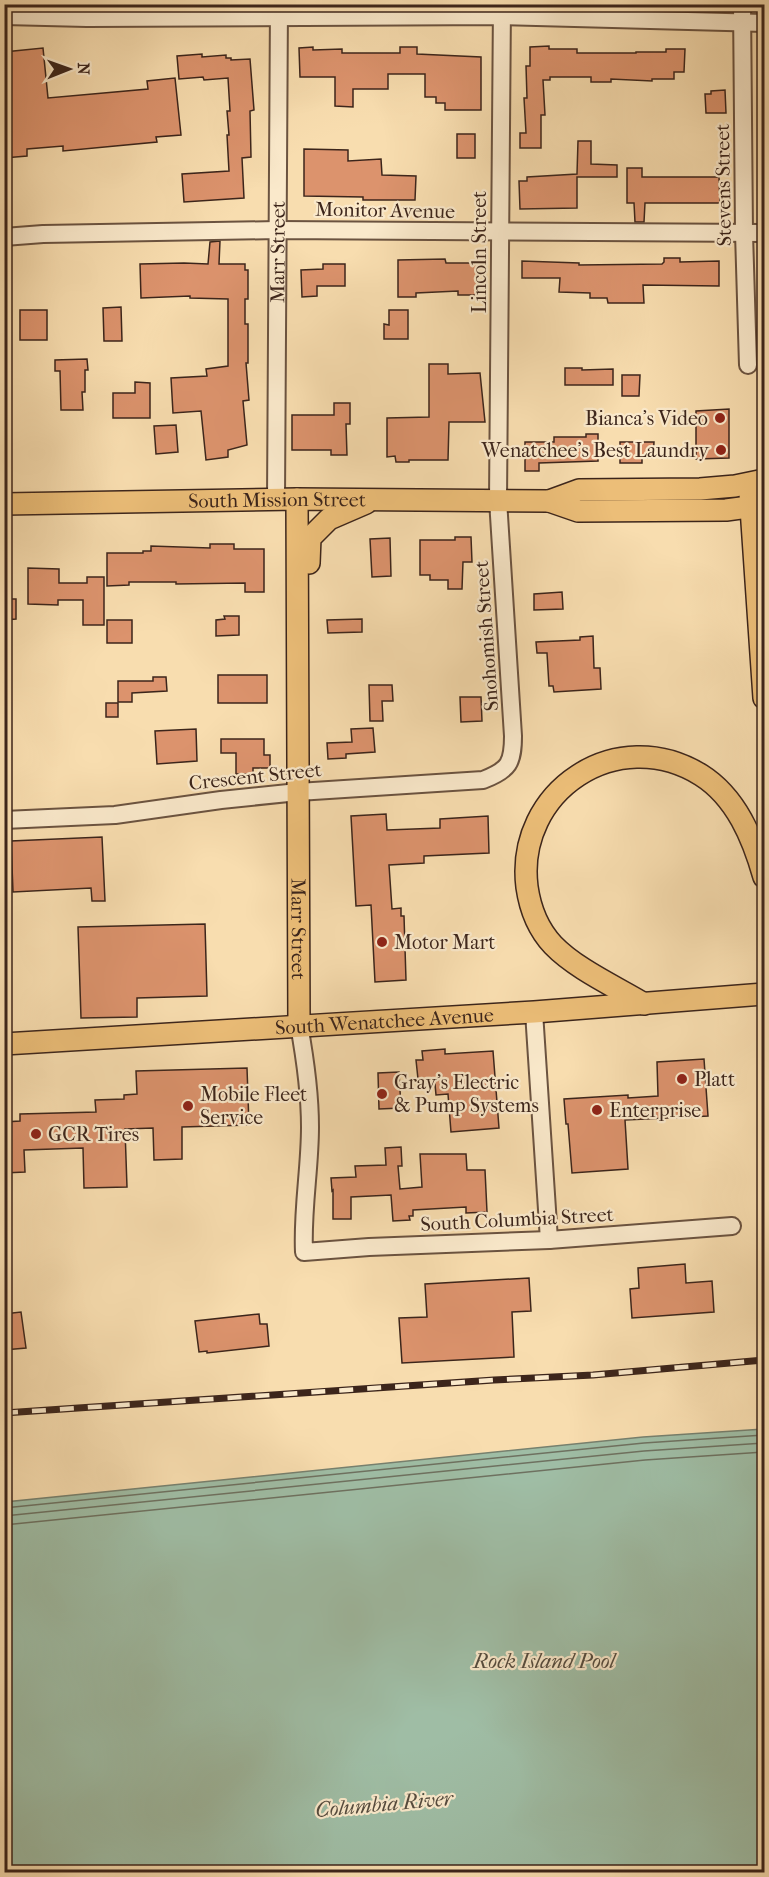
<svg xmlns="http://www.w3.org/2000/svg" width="769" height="1877" font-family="'IM FELL French Canon',serif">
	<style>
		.water { fill: #9fbda5; stroke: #77806e; stroke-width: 1.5 }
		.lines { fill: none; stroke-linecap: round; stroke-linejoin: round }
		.shore { stroke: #6e7160; stroke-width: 1.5 }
		.building { fill: #dc936d; stroke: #3c251b; stroke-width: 1.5 }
		.minor-casing { stroke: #6b5340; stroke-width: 20 }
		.major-casing { stroke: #3c251b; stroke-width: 24 }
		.minor { stroke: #fae9cb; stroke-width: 16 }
		.major { stroke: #ecbe78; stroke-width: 21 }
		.rail-casing { stroke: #3c251b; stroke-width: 7 }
		.rail { stroke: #fae9cb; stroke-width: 4.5; stroke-dasharray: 14; stroke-linecap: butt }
		.poi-dot { fill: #8f2418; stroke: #fae9cb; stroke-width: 2 }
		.labels { text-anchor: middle; stroke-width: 4.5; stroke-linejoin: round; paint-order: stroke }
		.street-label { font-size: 20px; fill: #3c251b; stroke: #fae9cb }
		.poi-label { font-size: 20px; fill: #3c251b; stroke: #fae9cb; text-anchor: start }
		.water-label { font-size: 21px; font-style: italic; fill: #554b3e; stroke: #fae9cb }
	</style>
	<rect width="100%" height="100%" fill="#f8ddaf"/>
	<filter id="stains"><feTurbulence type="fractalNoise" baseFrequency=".00333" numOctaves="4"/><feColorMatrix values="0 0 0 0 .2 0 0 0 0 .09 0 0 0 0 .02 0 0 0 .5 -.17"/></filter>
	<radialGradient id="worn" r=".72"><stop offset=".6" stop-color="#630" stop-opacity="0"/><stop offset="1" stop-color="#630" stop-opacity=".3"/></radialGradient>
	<path class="water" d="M764,1429V1872H5V1502L643,1437Z"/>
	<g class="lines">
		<g class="shore">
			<path d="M4,1508L644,1443L764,1435"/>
			<path d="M4,1516L644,1451L764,1443"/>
			<path d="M4,1525L645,1460L764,1452"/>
		</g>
	</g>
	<g class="building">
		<path d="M549,46V49H577V53H636V52H666V49H685L684,72H674V79H652V81L611,79V82H591V77H550V80H543L545,115H541V148H520V133H526L524,98H527L526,66H530V47Z"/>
		<path d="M313,47V50L342,49V53H400V47H417V54L481,57V110H445V103H436V97H425V74H388V89H353V107L335,106V77H300L299,48Z"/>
		<path d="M43,48L48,98L148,89L147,81L175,78L181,135L156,137L157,142L63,151V146L27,149V156L4,158V52Z"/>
		<path d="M202,54V57L226,55V58H231V60L250,59L254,110L250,111L251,157L242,158L244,198L184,202L182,174L229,171L227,135H229L227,111H230L228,78L204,80L203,77L179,79L177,56Z"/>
		<path d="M725,90L726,113H706L705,94H711V91Z"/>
		<rect x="457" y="134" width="18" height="24"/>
		<path d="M578,141H591V164L617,165V177H577V208L520,209L519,181H527V177L577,174Z"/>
		<path d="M304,149L348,150V161L381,159L382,175L416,176L415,200H363V197L304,196Z"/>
		<path d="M627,168H642V177H719L720,203H645L644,222H635L634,203H627Z"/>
		<path d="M220,241L219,264H245V270H248V299H245V324H248V363H246L249,400L243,401L247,445L228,450V457L206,460L201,411L173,413L171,378L207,376L206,369L228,366V299L190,298V296L141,298L140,264L184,263L208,264L210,242Z"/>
		<path d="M664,258H680V262L719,261V286L643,285L644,303H608L607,298H590V293L559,292L560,278H522V261L579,263V265L662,264L664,262Z"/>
		<path d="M445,259L446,263H478V295H458V291L416,293V297H398V260Z"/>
		<path d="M323,264H345V286H317V296L302,297L301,270L323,269Z"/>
		<path d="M121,307L122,341H104L103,308Z"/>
		<rect x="20" y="310" width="27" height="30"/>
		<path d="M389,310H408V339H384V324L389,325Z"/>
		<path d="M87,359L88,370H85V392H82L83,410H61L60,371H55V360Z"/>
		<path d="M429,364H448V374L480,373L485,422H449L448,460H409V462H396L395,456L387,457V418L429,417Z"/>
		<path d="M565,368H582V370L613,369V385H565Z"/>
		<path d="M622,375H640L639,396H622Z"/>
		<path d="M135,382L150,383V418H113V393H135Z"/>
		<path d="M334,403H350V424H346L347,455H331V450H292V415H334Z"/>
		<path d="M729,409V458L696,459V411Z"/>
		<path d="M176,425L178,452L156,454L154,426Z"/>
		<path d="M586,434H598V461L539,463V471H525V442H554V437H586Z"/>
		<path d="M620,442H654L653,458H642V463H620Z"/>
		<path d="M455,537H471L472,562H463L462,589H448V580H430V575H420V540H455Z"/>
		<path d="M390,538L391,576L372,577L370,539Z"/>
		<path d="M210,544H234V549H264V592H245V583L176,584V582H129V585L107,586V553H143V551H151V546L210,548Z"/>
		<path d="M28,568L59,569V583H87V577H104V625H83V600H58V605L28,604Z"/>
		<path d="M562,592L563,609L534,610V594Z"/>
		<path d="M4,599H16V619L4,620Z"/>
		<path d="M224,616H239V635L216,636V620L225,619Z"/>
		<path d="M362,619V632L328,633L327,620Z"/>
		<rect x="107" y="620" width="25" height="23"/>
		<path d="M593,636L594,668H600L601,689L554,692L553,686H549L547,653H537L536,642L580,640V637Z"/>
		<rect x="218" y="675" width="49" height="28"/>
		<path d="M153,677H166L167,691L132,693V702H118V681H153Z"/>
		<path d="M369,685H392L393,701H382L383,721H370Z"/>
		<path d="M460,697H481L482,721L461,722Z"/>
		<rect x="106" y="703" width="12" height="14"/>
		<path d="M373,728L375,752L346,754V758L328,759L327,743L352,742L351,729Z"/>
		<path d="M196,729L197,761L157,764L155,731Z"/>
		<path d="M221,739H264V755H270V768H253V774H236V753H221Z"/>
		<path d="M386,814L387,830L440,828V819L488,816L489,853L424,856V863L389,865L392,909L401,908V916H404L406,980L375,982L371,905L356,906L351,816Z"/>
		<path d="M102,837L105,901H92L91,888L13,892L11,841Z"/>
		<path d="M205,924L207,996L137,998V1017L81,1018L78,927Z"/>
		<path d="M445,1049V1054L493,1051L499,1128L451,1132L448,1094L436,1095L435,1084H426L425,1079H418L416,1060H423L422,1051Z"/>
		<path d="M704,1059L708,1116L625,1120L628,1169L572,1173L568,1124H566L564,1099L628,1095V1098L658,1096L657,1062Z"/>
		<path d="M247,1068L249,1125L182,1127V1159L154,1160L153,1128L125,1129L127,1187L84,1188L83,1148L24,1150L25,1172L4,1173V1122L20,1121V1114L96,1112L95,1100L124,1099V1095L137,1094L136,1071Z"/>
		<path d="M399,1072L401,1108L379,1109L378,1073Z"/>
		<path d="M401,1147L402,1166H398L400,1189L422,1187L420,1154H466L467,1170H485L487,1212L466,1213V1207L413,1210V1216H409L410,1220L393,1221L391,1195L351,1197V1219H333V1190L332,1191L331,1178L356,1177L355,1166L386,1165L385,1148Z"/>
		<path d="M685,1264L686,1283L712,1281L714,1312L632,1318L630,1289L639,1288L638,1268Z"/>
		<path d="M529,1278L531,1311L512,1312L514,1357L402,1363L399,1318L427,1317L425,1284Z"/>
		<path d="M21,1312L26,1348L4,1350V1314Z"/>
		<path d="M259,1314L260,1324H267L269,1346L207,1353V1351L199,1352L195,1321Z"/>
	</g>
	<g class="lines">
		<g class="minor-casing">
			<g id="minor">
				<path d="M742,4L744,233L748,365"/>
				<path d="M4,16L87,18L502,16L764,23"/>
				<path d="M4,237L43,234L277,230L764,233"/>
				<path id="s1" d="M276,500L279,4"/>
				<path d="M4,820L115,815L221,800L298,792L483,780C509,770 513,763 513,736L498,500L502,4"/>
				<path d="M534,1012L549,1240"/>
				<path d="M299,1025C305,1058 310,1093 310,1127C310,1169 302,1210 304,1252L369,1247L549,1240L732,1226"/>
			</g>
		</g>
		<g class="major-casing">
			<g id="major">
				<path d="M750,493L764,698"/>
				<path id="s2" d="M297,499L299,1025"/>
				<path d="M549,501L578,511L726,510L764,505"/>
				<path id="s3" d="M4,504L297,499L549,501L579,490L700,489L735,486L764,480"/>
				<path d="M309,563L310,538L329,519L366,503"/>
				<path d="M644,1004C616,987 576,969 553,945C538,929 530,908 527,887C515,791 617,723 701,775C736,797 753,838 764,877"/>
				<path id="s4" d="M4,1044L534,1012L764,994"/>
			</g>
		</g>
		<use href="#minor" class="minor"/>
		<use href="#major" class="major"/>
		<g class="rail-casing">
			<path id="rail" d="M4,1413L494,1380L593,1375L764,1360"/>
		</g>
		<use href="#rail" class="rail"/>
	</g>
	<g class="poi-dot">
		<circle cx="720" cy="418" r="6"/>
		<circle cx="721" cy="450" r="6"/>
		<circle cx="382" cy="942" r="6"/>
		<circle cx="682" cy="1079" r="6"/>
		<circle cx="382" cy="1094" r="6"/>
		<circle cx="188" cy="1106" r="6"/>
		<circle cx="597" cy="1110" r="6"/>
		<circle cx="36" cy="1134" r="6"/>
	</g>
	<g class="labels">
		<g class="street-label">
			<text transform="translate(723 185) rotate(-91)" y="7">Stevens Street</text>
			<text transform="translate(385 210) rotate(1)" y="7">Monitor Avenue</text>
			<text dy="7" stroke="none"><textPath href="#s1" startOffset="248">Marr Street</textPath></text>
			<text transform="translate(479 252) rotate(-90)" y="7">Lincoln Street</text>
			<text dy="7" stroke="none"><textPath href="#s3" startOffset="273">South Mission Street</textPath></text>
			<text transform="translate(486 636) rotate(-94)" y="7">Snohomish Street</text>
			<text transform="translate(255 776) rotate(-6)" y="7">Crescent Street</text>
			<text dy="7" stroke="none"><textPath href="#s2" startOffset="430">Marr Street</textPath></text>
			<text dy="7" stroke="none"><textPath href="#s4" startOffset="381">South Wenatchee Avenue</textPath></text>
			<text transform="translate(517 1219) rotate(-3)" y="7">South Columbia Street</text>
		</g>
		<g class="poi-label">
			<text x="708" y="425" text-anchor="end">Bianca's Video</text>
			<text x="709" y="457" text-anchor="end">Wenatchee's Best Laundry</text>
			<text x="394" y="949">Motor Mart</text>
			<text x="694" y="1086">Platt</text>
			<text x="394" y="1089">Gray's Electric<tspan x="394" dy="23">&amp; Pump Systems</tspan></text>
			<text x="200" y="1101">Mobile Fleet<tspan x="200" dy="23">Service</tspan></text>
			<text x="609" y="1117">Enterprise</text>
			<text x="48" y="1141">GCR Tires</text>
		</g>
		<g class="water-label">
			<text x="544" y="1668">Rock Island Pool</text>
			<text transform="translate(384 1804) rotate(-5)" y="7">Columbia River</text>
		</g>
	</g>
	<rect width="769" height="1877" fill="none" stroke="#f8ddaf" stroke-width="24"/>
	<rect x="6" y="6" width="757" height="1865" fill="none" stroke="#3c251b" stroke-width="3"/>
	<rect x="12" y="12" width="745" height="1853" fill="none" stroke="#3c251b" stroke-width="1.5"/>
	<g transform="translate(69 69) rotate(89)" stroke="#fae9cb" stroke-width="4.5" paint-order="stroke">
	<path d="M0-4.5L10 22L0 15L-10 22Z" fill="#3c251b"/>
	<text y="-9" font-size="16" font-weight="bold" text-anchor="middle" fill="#3c251b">N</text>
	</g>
	<rect width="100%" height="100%" filter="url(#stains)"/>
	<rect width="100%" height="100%" fill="url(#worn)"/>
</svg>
